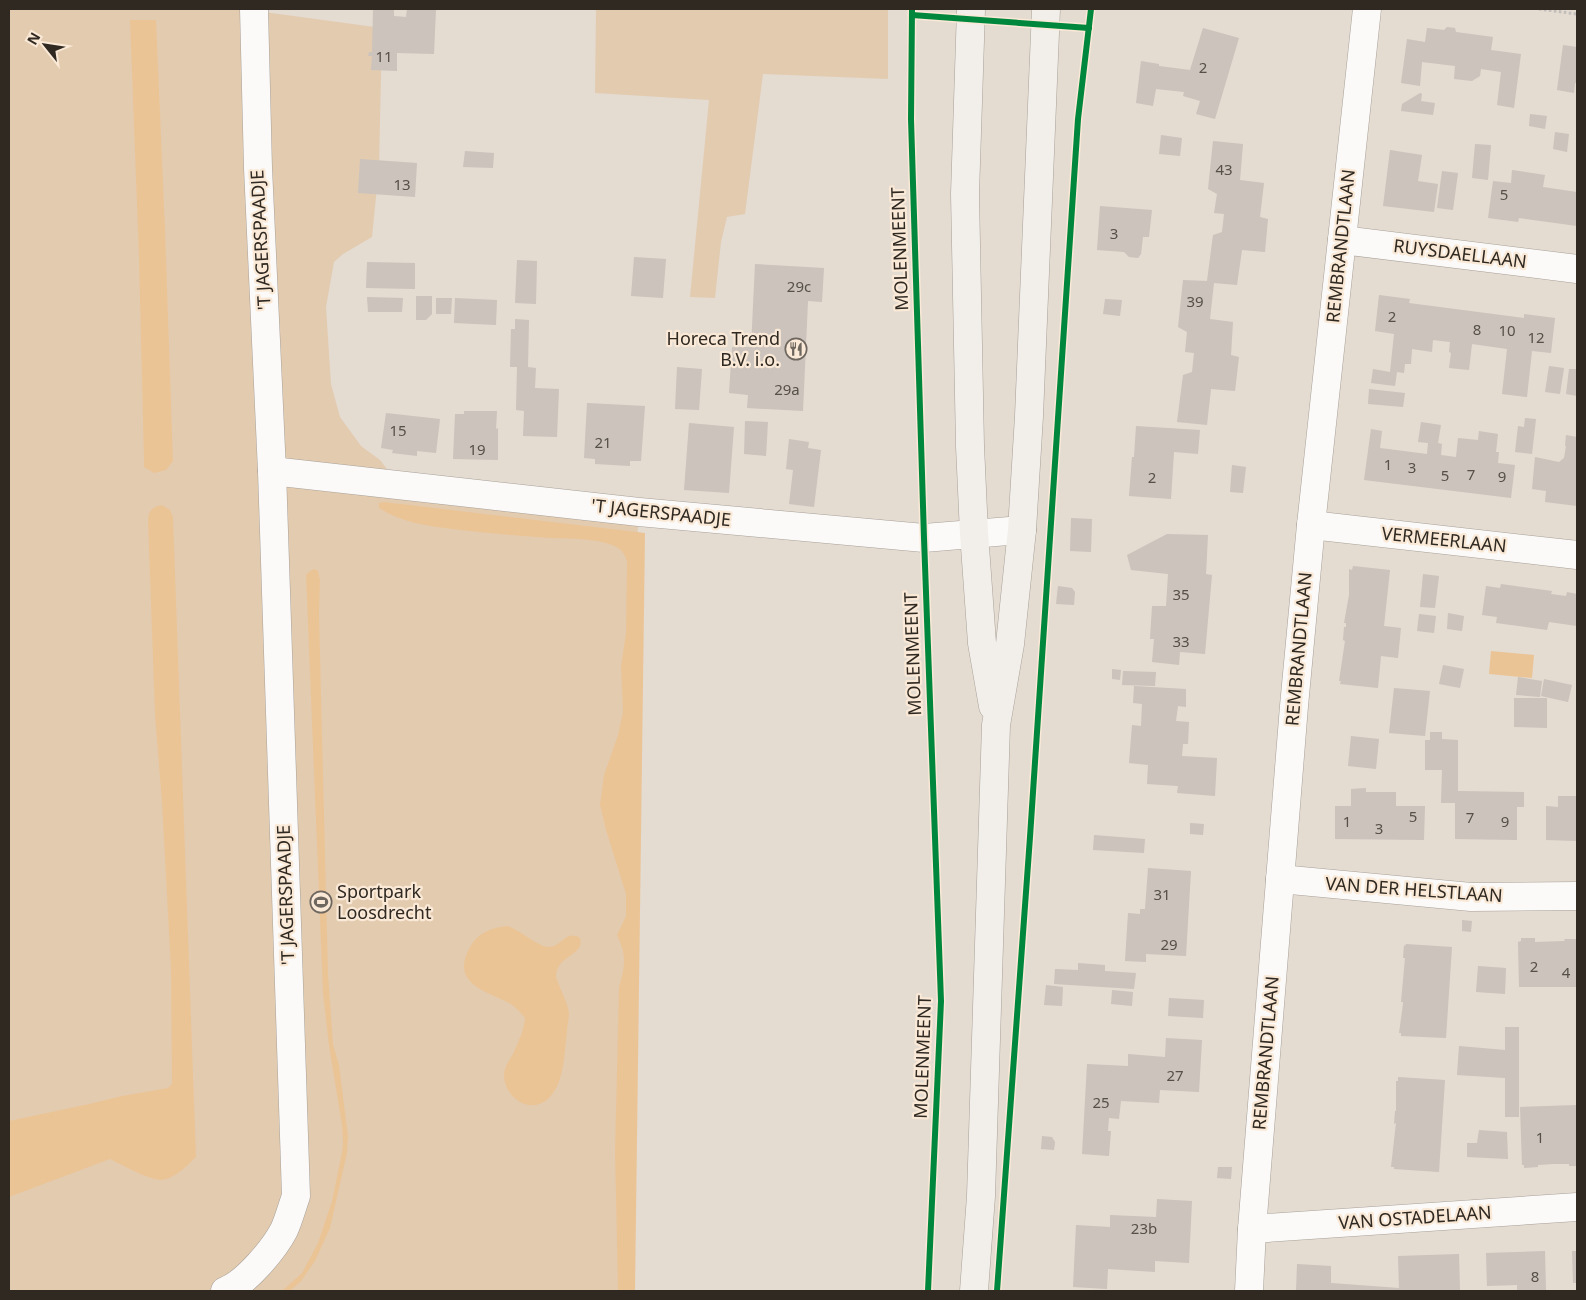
<svg xmlns="http://www.w3.org/2000/svg" width="1586" height="1300" font-family="'Noto Sans',sans-serif">
	<style>
		.green { fill: #e3cbb0; fill-rule: evenodd }
		.water { fill: #ebc496 }
		.building { fill: #cbc3bc }
		.lines { fill: none; stroke-linecap: round; stroke-linejoin: round }
		.street-casing { stroke: #a8a199; stroke-width: 29 }
		.secondary-casing { stroke: #a8a199; stroke-width: 29 }
		.path { stroke: #c0bdba; stroke-width: 3; stroke-dasharray: 2.5 2.5; stroke-linecap: butt }
		.street { stroke: #fbfaf8; stroke-width: 28 }
		.secondary { stroke: #f2efea; stroke-width: 28 }
		.cycleway-casing { stroke: #fae9d6; stroke-width: 9 }
		.cycleway { stroke: #00873e; stroke-width: 6 }
		.labels { text-anchor: middle; stroke-width: 4.5; stroke-linejoin: round; paint-order: stroke }
		.number-label { font-size: 15px; fill: #565048 }
		.street-label { font-size: 18px; fill: #2f2922; stroke: #fae9d6 }
		.poi-label { font-size: 18px; fill: #2f2922; stroke: #fae9d6; text-anchor: end }
	</style>
	<rect width="100%" height="100%" fill="#e4dbd1"/>
	<g class="green">
		<path d="M9,9H242L257,459L280,463L264,12L382,28L379,167L372,237L343,254L334,262L326,307L331,384L340,417L361,446L380,460L394,478L638,512L628,1291H9ZM319,462L355,469L287,463Z"/>
		<path d="M596,9H888V79L763,74L745,214L727,217L721,242L715,298L690,297L709,100L595,93Z"/>
	</g>
	<g class="water">
		<path d="M130,20H156L165,229L173,461L166,470L154,473L144,467V462L139,258Z"/>
		<path d="M384,502L645,533L635,1291H618L615,1152L619,987C625,966 627,956 617,935L626,916V894L606,830L600,805L604,775L618,735L623,712L621,666L626,633L627,561C624,553 621,548 612,545C593,538 571,539 551,538C518,536 485,533 452,529C427,526 400,522 379,508V503Z"/>
		<path d="M162,505L170,510L173,517L196,1157C188,1165 173,1180 161,1180C149,1180 122,1165 110,1159L9,1197V1121L89,1104L122,1096L168,1088L172,1084L171,969L162,803L155,715L148,521C148,511 152,507 162,505Z"/>
		<path d="M314,569L318,571L320,580L319,614L328,973L333,1044L339,1065L348,1136L347,1153L330,1228L315,1261L301,1281L290,1291H282L302,1273L318,1243L332,1201L342,1152L343,1143L342,1125L329,1046L323,993L306,575L310,571Z"/>
		<path d="M1491,651L1534,655L1532,678L1489,674Z"/>
		<path d="M507,926C519,929 538,947 549,947C561,947 566,929 580,938C585,956 556,955 556,977C560,989 567,1001 569,1013C569,1019 567,1026 567,1032C564,1053 565,1082 549,1098C531,1116 504,1098 504,1075C504,1068 509,1060 513,1054C518,1042 524,1031 525,1018C520,1012 515,1006 507,1002C485,991 451,983 469,949C477,933 490,928 507,926Z"/>
	</g>
	<g class="building">
		<path d="M373,9H394V16L406,17L407,9H436L434,54L397,53V71L371,70L372,56H368L369,52H372Z"/>
		<path d="M1447,27L1455,28L1456,32L1493,37L1491,50L1521,54L1514,108L1497,105L1501,72L1481,69L1480,76L1472,81L1454,79L1455,66L1422,62L1420,86L1401,83L1407,39L1425,42L1427,28L1444,30Z"/>
		<path d="M1203,28L1239,38L1215,119L1196,114L1200,101L1183,96L1184,92L1156,89L1153,106L1136,103L1141,61L1159,64V66L1190,70Z"/>
		<path d="M1563,45L1577,47V83H1575L1574,93L1557,90Z"/>
		<path d="M1420,93L1422,94L1421,101L1435,103L1433,115L1401,111L1402,104Z"/>
		<path d="M1530,114L1547,116L1545,129L1529,126Z"/>
		<path d="M1555,132L1569,134L1567,152L1553,149Z"/>
		<path d="M1161,135L1182,138L1180,156L1159,154Z"/>
		<path d="M1213,141L1243,144L1240,180L1264,183L1260,217L1268,219L1265,252L1242,250L1237,285L1214,283L1210,319L1233,322L1231,355L1239,357L1235,391L1211,389L1207,425L1177,422L1183,375L1192,372L1194,353L1185,352L1187,332L1178,327L1183,280L1207,281L1213,235L1222,232L1224,214L1214,213L1217,194L1208,189Z"/>
		<path d="M1475,144L1491,145L1488,180L1472,178Z"/>
		<path d="M1390,150L1422,155L1418,181L1438,184L1434,212L1383,206Z"/>
		<path d="M465,151L494,153L493,168L463,167Z"/>
		<path d="M360,159L417,163L415,197L358,193Z"/>
		<path d="M1512,170L1545,175L1543,187L1577,192V226L1519,218L1518,222L1488,218L1493,181L1511,183Z"/>
		<path d="M1442,171L1458,173L1453,210L1437,208Z"/>
		<path d="M1100,206L1152,210L1149,237H1143L1141,254L1138,258L1129,257L1124,252L1097,250Z"/>
		<path d="M634,257L666,259L663,298L631,296Z"/>
		<path d="M517,260L537,261L536,304L515,303Z"/>
		<path d="M367,262L415,263V289L366,288Z"/>
		<path d="M755,264L824,268L822,302L808,301L803,411L747,408L748,395L729,393L732,347H751Z"/>
		<path d="M1379,295L1410,299L1409,303L1524,318V314L1555,318L1551,353L1532,351L1527,397L1502,394L1507,349L1472,344L1469,370L1449,368L1451,353L1449,352L1450,342L1433,340L1432,352L1412,349L1411,364H1405L1404,373L1397,372L1395,386L1371,383L1373,369L1390,372L1394,334L1375,331Z"/>
		<path d="M416,296H432V314L426,320H416Z"/>
		<path d="M367,297L403,298L402,312H368Z"/>
		<path d="M436,298H452L451,314H436Z"/>
		<path d="M455,298L497,300L496,325L454,323Z"/>
		<path d="M1105,299L1122,300L1120,316L1103,314Z"/>
		<path d="M515,319L529,320L528,367L536,368L535,388L559,389L557,437L523,436L524,411L516,410L517,367H510L511,329H515Z"/>
		<path d="M1549,366L1564,368L1560,394L1545,392Z"/>
		<path d="M677,367L702,369L699,410L675,409Z"/>
		<path d="M1569,369H1577V396L1566,394Z"/>
		<path d="M1369,389L1405,393L1403,407L1368,404Z"/>
		<path d="M587,403L645,406L641,461H630V466L595,464V459L584,458Z"/>
		<path d="M464,411H497L496,429L498,428V460L453,459L455,414H464Z"/>
		<path d="M386,413L440,419L436,453L417,451V456L392,453L393,450L381,448Z"/>
		<path d="M1525,418L1536,419L1532,454L1515,452L1518,426L1524,427Z"/>
		<path d="M745,421L768,422L766,456L744,454Z"/>
		<path d="M1421,422L1441,425L1438,443L1442,444L1441,455L1456,457L1458,438L1478,440L1479,431L1498,434L1496,452H1499L1498,463L1515,465L1511,498L1364,480L1371,429L1382,431L1380,448L1427,454L1428,443L1418,442Z"/>
		<path d="M689,423L734,427L729,493L684,490Z"/>
		<path d="M1136,426L1200,430L1198,454L1174,452L1171,499L1129,496L1132,457H1134Z"/>
		<path d="M1566,435L1577,437V506L1545,502L1546,491L1532,489L1535,457L1559,462L1564,458L1566,446H1565Z"/>
		<path d="M789,439L809,442L808,448L821,450L814,507L789,504L793,470L786,469Z"/>
		<path d="M1232,465L1246,467L1243,493L1230,492Z"/>
		<path d="M1071,518L1092,519L1091,552L1070,551Z"/>
		<path d="M1167,534L1208,535L1206,574L1212,575L1205,654L1180,652L1179,665L1152,662L1154,639H1150L1152,606H1166L1168,574L1131,570L1127,555Z"/>
		<path d="M1353,566L1390,570L1384,626L1401,628L1398,658L1381,656L1378,688L1340,684L1341,681H1339L1345,641L1343,640L1344,627H1346V623H1344L1349,595V569L1352,570Z"/>
		<path d="M1423,574L1439,576L1435,608L1420,607Z"/>
		<path d="M1501,584L1552,591L1551,594L1566,596L1567,592L1577,594V626L1549,622L1547,630L1496,623L1497,617L1482,615L1486,586L1500,588Z"/>
		<path d="M1058,586L1072,588L1075,592L1074,605L1056,604Z"/>
		<path d="M1448,613L1464,616L1462,631L1447,629Z"/>
		<path d="M1419,614L1436,616L1434,633L1417,631Z"/>
		<path d="M1443,665L1464,669L1460,688L1439,684Z"/>
		<path d="M1112,669L1121,670L1120,680L1112,679Z"/>
		<path d="M1123,671L1156,672L1155,686L1122,685Z"/>
		<path d="M1518,677L1542,681L1540,697L1516,695Z"/>
		<path d="M1544,679L1572,685L1568,702L1541,696Z"/>
		<path d="M1134,686L1186,689V707L1178,706L1176,721L1189,722L1188,744H1183L1182,756L1217,758L1215,796L1177,793L1178,786L1147,784L1148,765L1129,763L1132,725L1141,726L1142,704L1133,703Z"/>
		<path d="M1394,688L1430,691L1425,736L1389,733Z"/>
		<path d="M1514,698H1547V728L1514,727Z"/>
		<path d="M1430,732H1442V739L1458,740V791L1524,792V807H1517V840L1455,839V803H1441L1442,770H1425V740H1430Z"/>
		<path d="M1351,736L1379,739L1376,769L1348,766Z"/>
		<path d="M1366,788V792H1396V806H1425L1424,840L1335,839V806H1351V789Z"/>
		<path d="M1558,796H1577V841L1546,840V806L1558,807Z"/>
		<path d="M1190,823L1204,824L1203,835L1190,834Z"/>
		<path d="M1094,835L1145,839L1144,853L1093,850Z"/>
		<path d="M1148,868L1191,871L1186,956L1146,954V962L1125,961L1128,913L1140,914V909H1145Z"/>
		<path d="M1462,920L1472,921L1471,932L1462,931Z"/>
		<path d="M1521,938H1535V942L1565,941L1564,939H1577V987H1519L1518,942L1521,941Z"/>
		<path d="M1406,944L1452,947L1446,1038L1401,1036V1033H1399L1403,1004V1002H1401L1405,958H1403L1404,945L1405,946Z"/>
		<path d="M1078,963L1105,965V971L1136,973L1134,989L1054,984L1055,969L1078,970Z"/>
		<path d="M1478,966L1506,968L1505,994L1476,992Z"/>
		<path d="M1046,985L1063,987L1062,1006L1044,1005Z"/>
		<path d="M1112,990L1133,992L1132,1006L1111,1004Z"/>
		<path d="M1169,998L1204,1000L1203,1018L1168,1016Z"/>
		<path d="M1505,1027H1519V1117H1505V1078L1457,1075L1459,1046L1505,1050Z"/>
		<path d="M1166,1038L1202,1040L1199,1092L1160,1090L1159,1103L1121,1101L1119,1119L1109,1118L1108,1131H1111L1109,1156L1082,1154L1087,1064L1128,1066V1054L1165,1057Z"/>
		<path d="M1398,1077L1445,1080L1439,1172L1394,1169V1167H1391L1396,1123L1394,1124L1395,1111H1396V1081H1398Z"/>
		<path d="M1577,1105V1166H1569V1164H1553L1538,1165V1167L1524,1168V1165H1522L1520,1107Z"/>
		<path d="M1479,1130L1507,1132L1508,1159L1467,1157V1143H1477Z"/>
		<path d="M1042,1136L1052,1137L1055,1142L1054,1150L1041,1149Z"/>
		<path d="M1218,1167H1232L1231,1179L1217,1178Z"/>
		<path d="M1157,1199L1192,1201L1189,1263L1155,1261V1272L1108,1269L1107,1289L1073,1287L1076,1225L1110,1227V1215L1156,1217Z"/>
		<path d="M1545,1251L1546,1291H1517V1285L1487,1286L1486,1253Z"/>
		<path d="M1572,1251H1577V1283H1573Z"/>
		<path d="M1459,1254L1460,1291H1296L1297,1264L1331,1266V1283L1399,1288L1398,1256Z"/>
	</g>
	<g class="lines">
		<g class="street-casing">
			<g id="street">
				<path d="M1342,240L1577,269"/>
				<path d="M272,471L639,512L924,538L1022,530"/>
				<path d="M1311,525L1577,555"/>
				<path d="M1280,879L1471,897L1577,896"/>
				<path d="M1252,1229L1577,1207"/>
				<path d="M225,1291C246,1283 274,1249 284,1230C289,1219 292,1207 296,1196L272,471L258,168L254,9"/>
				<path d="M1249,1291L1252,1229L1294,706L1311,525L1367,9"/>
			</g>
		</g>
		<g class="secondary-casing">
			<g id="secondary">
				<path d="M971,9L965,194L970,446L974,533L982,643L993,706"/>
				<path d="M974,1291L981,1196L996,725L1010,644L1022,530L1029,416L1046,9"/>
			</g>
		</g>
		<path class="path" d="M1539,9L1577,14"/>
		<use href="#street" class="street"/>
		<use href="#secondary" class="secondary"/>
		<g class="cycleway-casing">
			<g id="cycleway">
				<path d="M912,9L911,119L924,538L941,1001L928,1291"/>
				<path d="M912,15L1089,28"/>
				<path d="M997,1291L1030,837L1078,119L1091,9"/>
			</g>
		</g>
		<use href="#cycleway" class="cycleway"/>
	</g>
	<defs>
		<g id="restaurant-ring" transform="scale(1.125)"><circle r="9.5" fill="#fae9d6" stroke="#6e675f" stroke-width="1.5"/><path d="M-5-6h1v4h1v-4h1v4h1v-4h1v5L-1.5 .5V6h-2V.5L-5-1ZM5-6V6H3V1.5H1.5Q1.5-4 5-6Z" fill="#6e675f"/></g>
		<g id="stadium-ring" transform="scale(1.125)"><circle r="9.5" fill="#fae9d6" stroke="#6e675f" stroke-width="1.5"/><path d="M0-5a6.5 5 0 1 0 0 10a6.5 5 0 1 0 0-10ZM-3.5-1.8h7v3.6h-7Z" fill="#6e675f"/></g>
	</defs>
	<g fill-rule="evenodd">
		<use href="#restaurant-ring" x="796" y="349"/>
		<use href="#stadium-ring" x="321" y="902"/>
	</g>
	<g class="labels">
		<g class="number-label">
			<text x="384" y="62">11</text>
			<text x="1203" y="73">2</text>
			<text x="1224" y="175">43</text>
			<text x="402" y="190">13</text>
			<text x="1504" y="200">5</text>
			<text x="1114" y="239">3</text>
			<text x="799" y="292">29c</text>
			<text x="1195" y="307">39</text>
			<text x="1392" y="322">2</text>
			<text x="1477" y="335">8</text>
			<text x="1507" y="336">10</text>
			<text x="1536" y="343">12</text>
			<text x="787" y="395">29a</text>
			<text x="398" y="436">15</text>
			<text x="603" y="448">21</text>
			<text x="477" y="455">19</text>
			<text x="1388" y="470">1</text>
			<text x="1412" y="473">3</text>
			<text x="1471" y="480">7</text>
			<text x="1445" y="481">5</text>
			<text x="1502" y="482">9</text>
			<text x="1152" y="483">2</text>
			<text x="1181" y="600">35</text>
			<text x="1181" y="647">33</text>
			<text x="1413" y="822">5</text>
			<text x="1470" y="823">7</text>
			<text x="1347" y="827">1</text>
			<text x="1505" y="827">9</text>
			<text x="1379" y="834">3</text>
			<text x="1162" y="900">31</text>
			<text x="1169" y="950">29</text>
			<text x="1534" y="972">2</text>
			<text x="1566" y="978">4</text>
			<text x="1175" y="1081">27</text>
			<text x="1101" y="1108">25</text>
			<text x="1540" y="1143">1</text>
			<text x="1144" y="1234">23b</text>
			<text x="1535" y="1282">8</text>
		</g>
		<g class="street-label">
			<text transform="translate(261 240) rotate(-93)" y="6">'T JAGERSPAADJE</text>
			<text transform="translate(1341 246) rotate(-84)" y="6">REMBRANDTLAAN</text>
			<text transform="translate(900 249) rotate(-92)" y="6">MOLENMEENT</text>
			<text transform="translate(1460 254) rotate(7)" y="6">RUYSDAELLAAN</text>
			<text transform="translate(661 513) rotate(6)" y="6">'T JAGERSPAADJE</text>
			<text transform="translate(1444 540) rotate(6)" y="6">VERMEERLAAN</text>
			<text transform="translate(1299 649) rotate(-85)" y="6">REMBRANDTLAAN</text>
			<text transform="translate(913 654) rotate(-92)" y="6">MOLENMEENT</text>
			<text transform="translate(1414 890) rotate(4)" y="6">VAN DER HELSTLAAN</text>
			<text transform="translate(286 895) rotate(-92)" y="6">'T JAGERSPAADJE</text>
			<text transform="translate(1266 1053) rotate(-85)" y="6">REMBRANDTLAAN</text>
			<text transform="translate(923 1057) rotate(-88)" y="6">MOLENMEENT</text>
			<text transform="translate(1415 1218) rotate(-4)" y="6">VAN OSTADELAAN</text>
		</g>
		<g class="poi-label">
			<text x="780" y="345">Horeca Trend<tspan x="780" dy="21">B.V. i.o.</tspan></text>
			<text x="337" y="898" text-anchor="start">Sportpark<tspan x="337" dy="21">Loosdrecht</tspan></text>
		</g>
	</g>
	<rect width="1586" height="1300" fill="none" stroke="#2f2922" stroke-width="20"/>
	<g transform="translate(45 45) rotate(300)" stroke="#fae9d6" stroke-width="4" paint-order="stroke">
	<path d="M0-4L9 19L0 12L-9 19Z" fill="#2f2922"/>
	<text y="-8" font-size="14" font-weight="bold" text-anchor="middle" fill="#2f2922">N</text>
	</g>
</svg>
